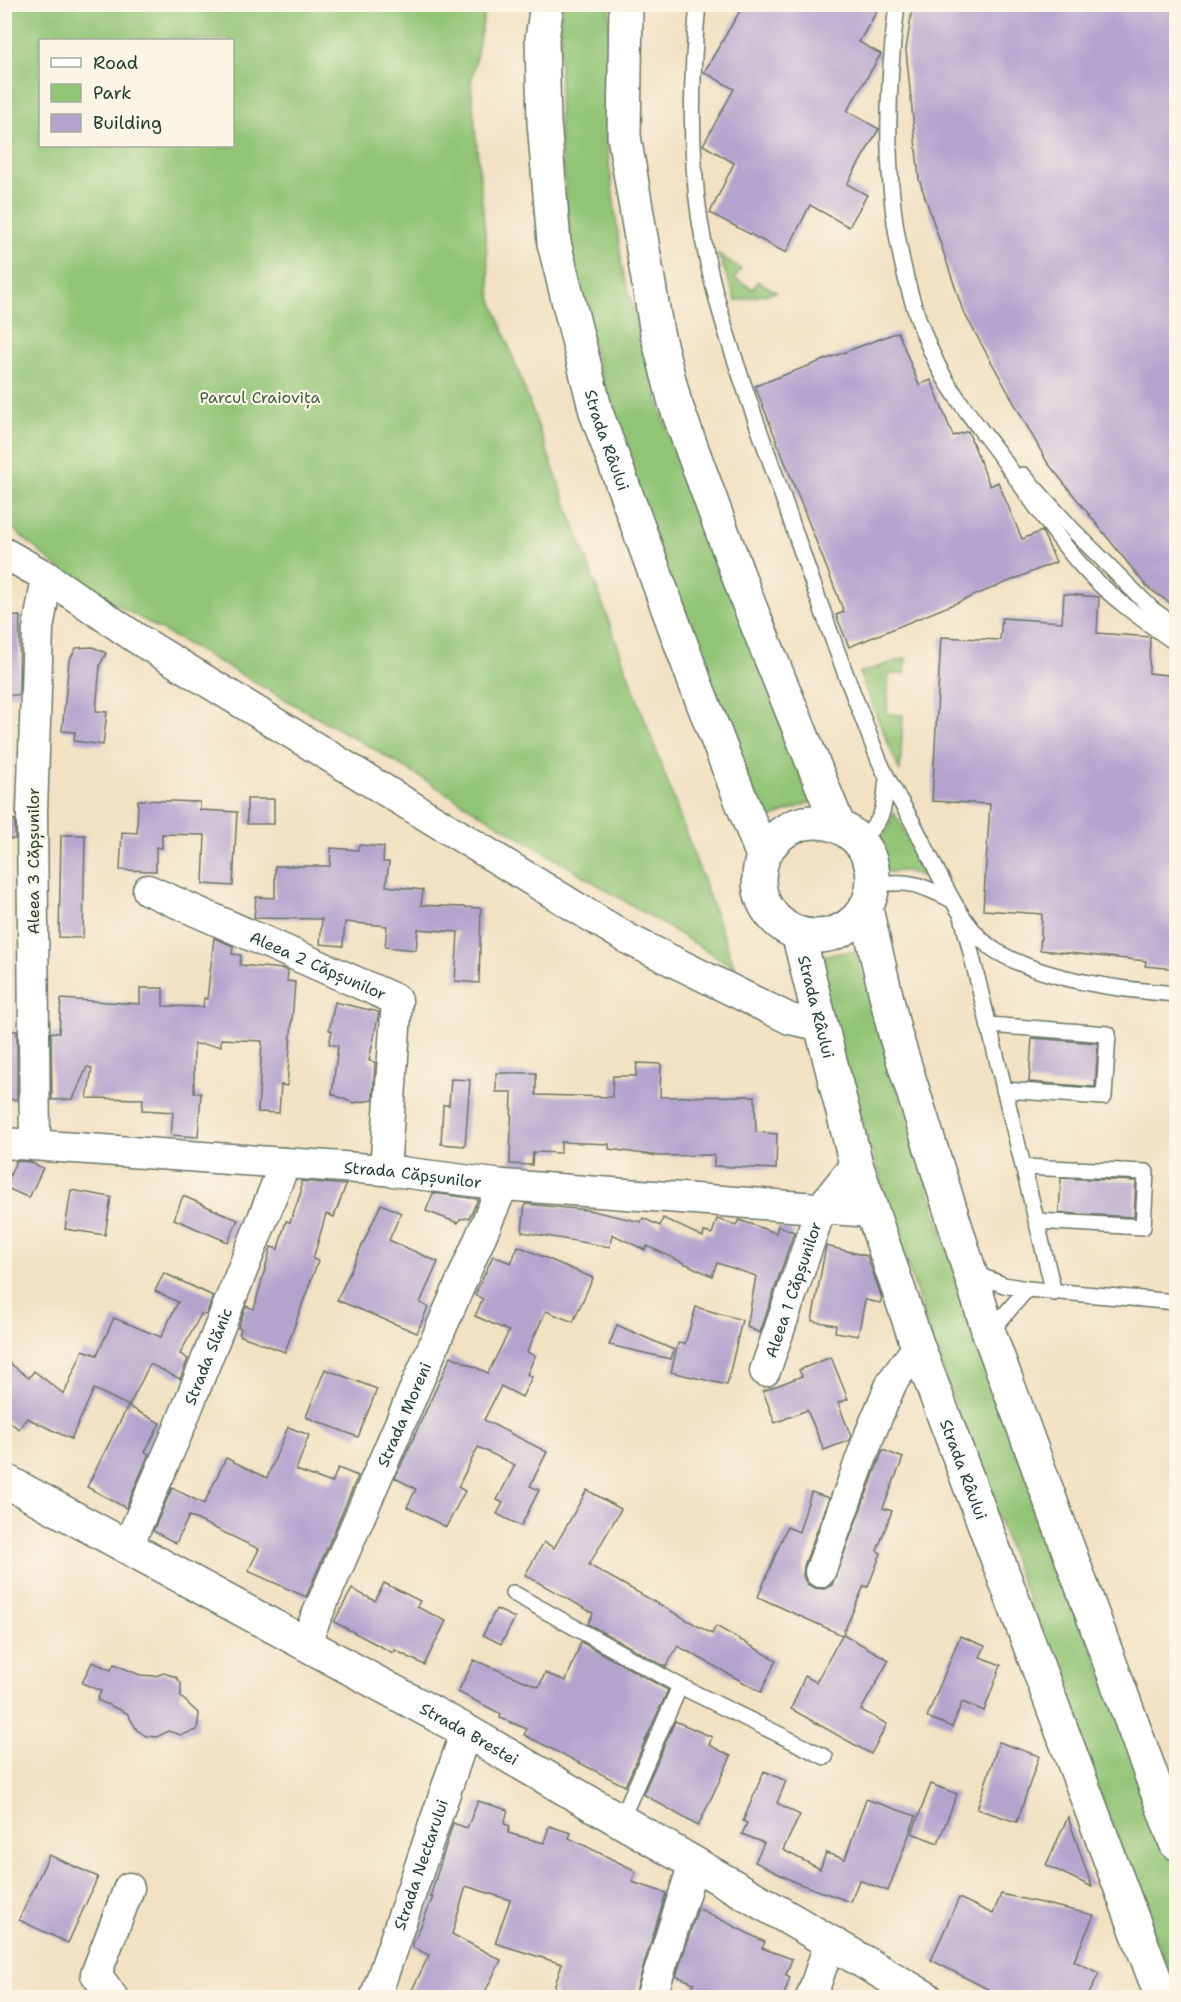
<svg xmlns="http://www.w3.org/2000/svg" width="1181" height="2002" font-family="'Shantell Sans',sans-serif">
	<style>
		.green { fill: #91c475; stroke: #588054; stroke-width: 1.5; fill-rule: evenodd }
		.building { fill: #b3a4ce }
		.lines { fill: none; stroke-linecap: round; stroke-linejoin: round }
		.lane-casing { stroke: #697666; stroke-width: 18 }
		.street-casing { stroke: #697666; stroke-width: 33 }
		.secondary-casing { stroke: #697666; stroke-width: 36 }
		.primary-casing { stroke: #697666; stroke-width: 36 }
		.lane { stroke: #fff; stroke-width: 15 }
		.street { stroke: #fff; stroke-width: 30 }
		.secondary { stroke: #fff; stroke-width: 33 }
		.primary { stroke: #fff; stroke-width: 33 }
		.labels { text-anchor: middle; stroke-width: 4.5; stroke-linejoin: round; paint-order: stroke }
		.park-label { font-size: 16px; fill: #3c5f44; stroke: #fcf5e5 }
		.street-label { font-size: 16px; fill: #1f3d34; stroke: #fcf5e5 }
	</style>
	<rect width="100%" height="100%" fill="#fcf5e5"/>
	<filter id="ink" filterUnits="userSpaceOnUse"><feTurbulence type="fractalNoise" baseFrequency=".0167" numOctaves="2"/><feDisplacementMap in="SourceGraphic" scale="12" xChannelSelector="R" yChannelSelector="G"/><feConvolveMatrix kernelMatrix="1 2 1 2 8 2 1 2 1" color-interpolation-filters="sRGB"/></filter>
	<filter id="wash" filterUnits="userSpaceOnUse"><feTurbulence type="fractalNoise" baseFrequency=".008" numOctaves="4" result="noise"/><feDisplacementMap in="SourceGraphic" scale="24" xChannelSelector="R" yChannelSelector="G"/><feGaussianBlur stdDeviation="1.35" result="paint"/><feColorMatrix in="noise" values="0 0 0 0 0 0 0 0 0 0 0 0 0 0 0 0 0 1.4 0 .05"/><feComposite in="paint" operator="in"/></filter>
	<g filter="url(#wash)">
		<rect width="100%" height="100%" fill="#f2e1c3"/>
		<g class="green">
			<path d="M5,5H486L471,83L491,297L735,968L374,749L72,580L5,522ZM40,40H232V146H40Z"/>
			<path d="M561,5H610L606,138L622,267L661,411L811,802L760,822L610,414L573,263L559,136Z"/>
			<path d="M718,254L741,269L734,278L753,289L758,281L776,292L736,301Z"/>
			<path d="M906,658L905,674H889L887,714L903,715L900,772L859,673Z"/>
			<path d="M894,812L930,879L906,871L888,872L874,844L886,832Z"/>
			<path d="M855,951L974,1334L1176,1869V1986L1148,1922L933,1344L810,957Z"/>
		</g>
		<g id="blocks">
			<g class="building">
				<path d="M744,4H881L859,42L881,54L847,111L879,129L847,184L867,195L849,227L810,205L786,253L710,213L734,163L703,145L734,89L704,72Z"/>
				<path d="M913,4H1176V607L1147,587L1047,462L963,311L919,179L906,50Z"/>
				<path d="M898,332L919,385L931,380L953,436L968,431L990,486L998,482L1022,539L1042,531L1056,562L849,647L836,615L844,612L755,386Z"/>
				<path d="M1064,594L1099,597L1097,633L1150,637L1149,673L1176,676V969L1145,966L1146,961L1040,950L1042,914L983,910L990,804L932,801L941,637L1000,640L1002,618L1062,622Z"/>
				<path d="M20,616L19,695H4V617Z"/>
				<path d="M93,647L106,653L100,665L96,711L107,712L103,745L74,741L75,732L62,731L69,661L76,648Z"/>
				<rect x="247" y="799" width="27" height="25"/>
				<path d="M138,800L200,802V810L237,812L233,886L203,884L205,835L162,834V848L156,847V871L120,870L122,832L137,833Z"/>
				<path d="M4,819L15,820V839H4Z"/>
				<path d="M61,835H85L83,938L59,937Z"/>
				<path d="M359,845L384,847L383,862H389L386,886L423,890L421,905L481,908L479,983L455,981L458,932L418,929L416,950L385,947L387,926L345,922L343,946L320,944L322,919L254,918L256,897L275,898V866H330L331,848L358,850Z"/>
				<path d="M214,938L233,946L232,954L241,955L240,965L284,969L288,971L287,981L295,982L287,1086L281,1085L279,1113L258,1112L262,1041L221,1039V1046L194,1044V1093H201L198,1137L171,1135L173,1112L142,1110L143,1099L87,1098L92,1068L87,1067L73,1099L52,1100L51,1032L59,1033L61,999L140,1004V988H163V1006L203,1007L204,998L207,999Z"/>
				<path d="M335,1002L379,1012L369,1061L375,1062L373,1100L353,1103L332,1094L338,1046L329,1044L332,1031L329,1030Z"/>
				<path d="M4,1031H17V1100L4,1099Z"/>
				<path d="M1032,1038L1098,1043L1095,1087L1029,1082Z"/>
				<path d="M637,1063L661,1064L660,1097L755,1096L756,1132L777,1134L776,1169L714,1166V1155L659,1156L609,1149V1144L561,1142V1153L533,1152L532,1165L510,1164L512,1092H496V1073H536V1095L612,1097L613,1076H636Z"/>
				<path d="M451,1079L470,1080L465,1146L441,1144L443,1105H449Z"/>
				<path d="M16,1161L30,1162L43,1168L29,1198L5,1187Z"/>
				<path d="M1061,1178L1136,1181L1134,1217L1059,1213Z"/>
				<path d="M301,1181L346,1185L334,1217L326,1214L313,1259L318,1261L285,1352L239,1335L241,1329L238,1328L246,1306L254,1309L271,1247L278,1249L286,1221L290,1222L301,1192Z"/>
				<path d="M71,1190L111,1197L105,1235L65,1229Z"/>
				<path d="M433,1193L478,1199L469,1218L460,1219L458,1223L426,1211Z"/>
				<path d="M183,1196L238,1220L228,1242L174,1219Z"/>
				<path d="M381,1204L401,1213L389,1240L438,1262L420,1303L428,1307L417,1333L337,1300Z"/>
				<path d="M525,1204L588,1210L641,1222L643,1218L660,1226L663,1218L703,1237L704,1232L712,1234L717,1219L736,1225L739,1220L776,1233L778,1226L794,1232L760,1333L747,1327L756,1276L717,1263L712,1276L647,1246L645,1250L612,1234L610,1247L522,1232Z"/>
				<path d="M518,1246L593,1278L573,1322L546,1311L527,1352L535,1356L527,1374L532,1377L522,1397L501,1386L484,1420L547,1452L530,1486L539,1490L521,1526L497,1514L503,1503L497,1500L515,1465L478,1447L458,1487L465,1491L446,1527L407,1507L416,1489L395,1478L451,1356L488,1373L509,1331L475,1316L483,1299L475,1295L493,1256L511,1263Z"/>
				<path d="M826,1246L867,1256L882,1298L880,1303L865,1300L858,1336L835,1332L836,1325L812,1321Z"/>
				<path d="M164,1273L213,1296L206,1315L201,1314L180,1354L188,1359L180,1379L150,1364L129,1406L94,1389L71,1439L27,1418L19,1429L4,1418V1359L29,1378L34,1371L64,1394L83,1350L97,1355L114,1318L161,1337L178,1302L155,1291Z"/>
				<path d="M696,1307L742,1320L727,1385L671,1372L678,1343L685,1344Z"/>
				<path d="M617,1325L674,1350L671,1359L609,1345Z"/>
				<path d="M831,1357L848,1399L838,1403L851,1436L850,1440L824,1450L807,1410L775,1423L763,1391L802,1376L799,1370Z"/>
				<path d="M325,1369L377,1389L358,1437L306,1417Z"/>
				<path d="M128,1406L160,1423L145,1452L149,1454L126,1508L87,1487Z"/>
				<path d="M288,1427L309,1435L296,1470L332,1483L338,1468L358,1476L306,1597L248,1571L259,1549L189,1516L176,1543L153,1531L172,1488L204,1504L226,1458L267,1478Z"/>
				<path d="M883,1450L903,1458L883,1508L892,1511L877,1551L881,1553L868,1587L864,1586L843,1634L889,1660L861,1710L887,1724L871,1754L791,1709L805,1676L816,1682L842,1635L758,1597L787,1527L799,1532L811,1492L829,1498L804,1566L803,1576L807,1584L815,1588L824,1589L832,1585Z"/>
				<path d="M587,1490L621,1509L589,1565L712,1634L716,1626L776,1660L761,1692L678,1646L666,1667L588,1624L593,1613L525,1575L544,1542L554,1548Z"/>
				<path d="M384,1583L420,1601L417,1607L446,1621L424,1665L395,1650L393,1653L334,1622L352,1589L375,1601Z"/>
				<path d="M496,1609L515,1618L501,1644L483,1635Z"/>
				<path d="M960,1636L985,1646L980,1657L1001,1665L984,1711L962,1702L952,1727L927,1717Z"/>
				<path d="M581,1642L668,1690L625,1786L524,1735L527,1729L500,1718L501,1714L458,1692L474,1660L539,1687L545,1673L566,1681Z"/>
				<path d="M92,1662L111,1670L114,1664L140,1675L155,1676L164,1673L176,1677L181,1683V1697L199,1714L197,1730L181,1735L168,1731L157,1737L146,1736L137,1730L127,1713L97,1700L101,1691L82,1683Z"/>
				<path d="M675,1721L712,1737L709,1745L731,1756L698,1826L643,1794Z"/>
				<path d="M999,1742L1039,1756L1017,1822L977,1809Z"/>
				<path d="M764,1771L786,1781L777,1803L800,1815L783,1850L820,1869L826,1853L845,1859L866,1799L916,1816L888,1891L859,1880L851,1902L797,1883L755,1862L764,1843L742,1834L747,1823L743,1821Z"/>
				<path d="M931,1784L957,1794L938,1843L912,1833Z"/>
				<path d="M478,1801L508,1810L504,1824L510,1826L508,1833L544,1843L549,1826L571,1833L569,1838L636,1871L632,1882L666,1893L634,1998H554L556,1992L553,1991L562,1964L495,1943L510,1900L466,1886L452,1934L501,1960L482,1998H408L429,1955L412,1947L433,1897H430L453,1823L467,1828Z"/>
				<path d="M1068,1817L1092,1887L1046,1865Z"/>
				<path d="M49,1855L98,1877L68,1943L19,1920Z"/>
				<path d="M1001,1894L1094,1915L1074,1961L1099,1973L1087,1998H1005L931,1960L959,1898L993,1914Z"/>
				<path d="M698,1908L765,1942L762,1948L792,1959L786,1975L790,1977L783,1998H688L694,1983L676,1976Z"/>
			</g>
		</g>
	</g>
	<g filter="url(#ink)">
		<use href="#blocks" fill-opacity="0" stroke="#697666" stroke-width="1.5"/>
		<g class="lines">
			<g class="lane-casing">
				<g id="lane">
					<path d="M698,4C691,76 689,150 700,221C714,312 749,399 779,486C804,558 828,630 856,701C867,727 875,755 888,779C898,799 911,817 920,837C939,873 961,929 996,951C1043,980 1122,990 1176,994"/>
					<path d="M897,4C882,126 883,252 937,364C956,402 985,433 1009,468C1032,500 1053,533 1079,563C1106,594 1143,620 1176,643"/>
					<path d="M1023,475L1072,529L1152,609L1176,626"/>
					<path d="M860,839C885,821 884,807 887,778"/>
					<path d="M874,885C909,879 921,885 952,900"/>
					<path d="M962,916L1054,1293"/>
					<path d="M988,1025L1108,1034L1104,1097L1004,1090"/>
					<path d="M1023,1167L1146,1172L1143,1227L1036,1221"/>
					<path d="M970,1272L1004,1285L1027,1289L1176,1302"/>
					<path d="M989,1333L1027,1289"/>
					<path d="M513,1593L680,1686L825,1757"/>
					<path d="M621,1820L680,1686"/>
				</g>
			</g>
			<g class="street-casing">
				<g id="street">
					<path d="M4,553L47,577L136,638L628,939L790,1019L819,1025"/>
					<path id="s1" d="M148,890L397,1000L385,1170"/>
					<path id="s2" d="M4,1143L385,1170L503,1185L872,1212"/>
					<path d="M35,1145L32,812L38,629L47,577"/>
					<path id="s3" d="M765,1371L821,1208L856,1164"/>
					<path id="s4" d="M127,1548L178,1431L285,1163"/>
					<path d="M820,1572L870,1434L892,1382L918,1347"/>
					<path id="s5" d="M305,1643L503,1185"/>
					<path d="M113,1998L96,1974L129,1888"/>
					<path id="s6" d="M375,1998L466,1731"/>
					<path d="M651,1998L694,1863"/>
					<path d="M811,1998L830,1942"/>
				</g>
			</g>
			<g class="secondary-casing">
				<g id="secondary">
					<path id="s7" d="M547,4L542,39L544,122L554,243L596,412L696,685L763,856"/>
					<path d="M626,4L624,136L657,333L675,403L748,602L838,825"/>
					<circle cx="816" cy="879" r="57"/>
					<path d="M866,909L895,1034L989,1333L1176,1843"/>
					<path id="s8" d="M798,933L856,1164L918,1347L1162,1998"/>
				</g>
			</g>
			<g class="primary-casing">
				<g id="primary">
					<path id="s9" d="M4,1480L466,1731L926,1998"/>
				</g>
			</g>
			<use href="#lane" class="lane"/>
			<use href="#street" class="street"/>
			<use href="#secondary" class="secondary"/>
			<use href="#primary" class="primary"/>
		</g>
	</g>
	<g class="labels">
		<g class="park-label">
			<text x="260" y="403">Parcul Craiovița</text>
		</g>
		<g class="street-label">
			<text dy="6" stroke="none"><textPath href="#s7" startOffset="444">Strada Râului</textPath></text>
			<text transform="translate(33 861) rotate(-90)" y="6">Aleea 3 Căpșunilor</text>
			<text dy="6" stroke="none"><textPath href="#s1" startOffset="186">Aleea 2 Căpșunilor</textPath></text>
			<text dy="6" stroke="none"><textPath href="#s8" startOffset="76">Strada Râului</textPath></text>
			<text dy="6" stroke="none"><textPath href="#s2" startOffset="410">Strada Căpșunilor</textPath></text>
			<text dy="6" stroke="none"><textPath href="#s3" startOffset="86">Aleea 1 Căpșunilor</textPath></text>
			<text dy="6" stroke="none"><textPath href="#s4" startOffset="208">Strada Slănic</textPath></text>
			<text dy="6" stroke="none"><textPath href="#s5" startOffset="249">Strada Moreni</textPath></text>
			<text dy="6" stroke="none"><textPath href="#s8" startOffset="562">Strada Râului</textPath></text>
			<text dy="6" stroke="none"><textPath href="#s9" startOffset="530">Strada Brestei</textPath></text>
			<text dy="6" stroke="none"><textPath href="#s6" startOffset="141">Strada Nectarului</textPath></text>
		</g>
	</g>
	<rect width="1181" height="2002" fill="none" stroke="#fcf5e5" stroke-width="24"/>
	<rect x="39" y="39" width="195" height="108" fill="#fcf5e5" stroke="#a4ab9e" stroke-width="1.5"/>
	<rect x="51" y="58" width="30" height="9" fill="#ffffff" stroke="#a4ab9e" stroke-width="1.5"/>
	<text x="93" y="69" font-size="18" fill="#1f3d34">Road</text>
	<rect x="51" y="84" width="30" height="18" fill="#91c475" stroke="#a4ab9e" stroke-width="1.5"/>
	<text x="93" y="99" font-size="18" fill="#1f3d34">Park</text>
	<rect x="51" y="114" width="30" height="18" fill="#b3a4ce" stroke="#a4ab9e" stroke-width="1.5"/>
	<text x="93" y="129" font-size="18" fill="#1f3d34">Building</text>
</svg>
